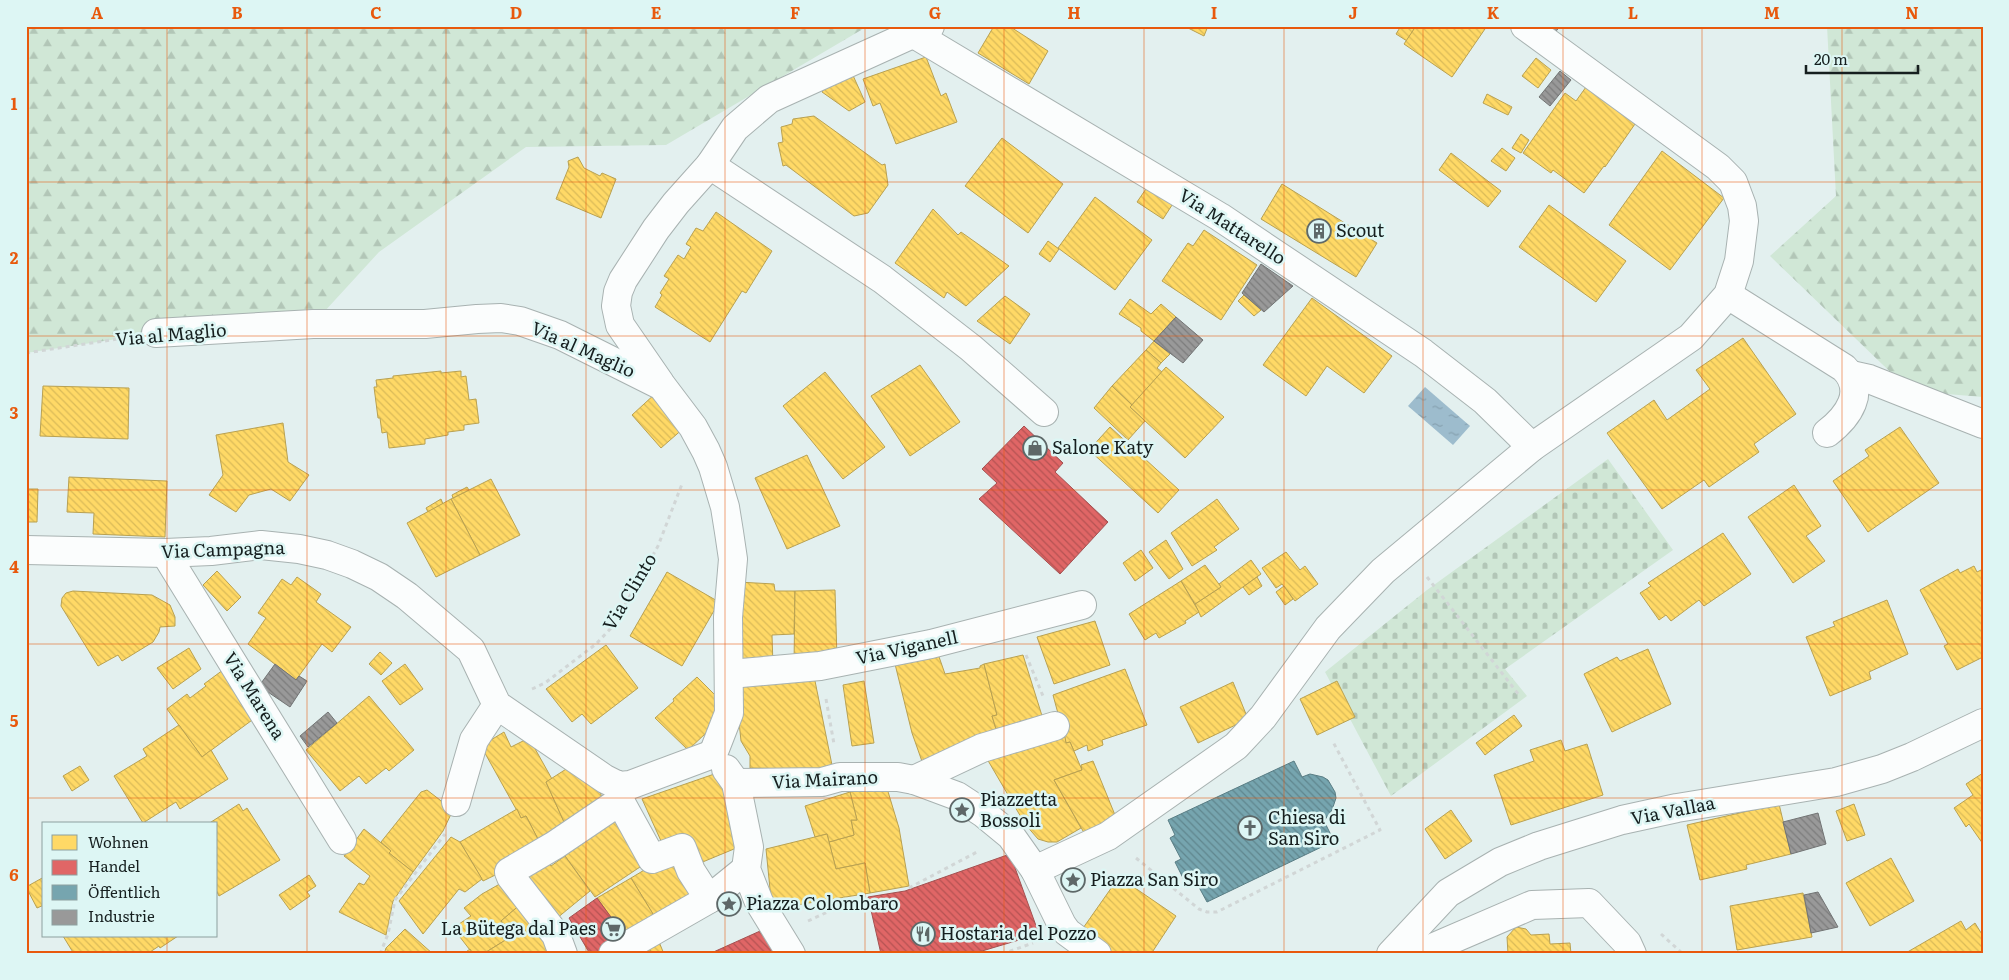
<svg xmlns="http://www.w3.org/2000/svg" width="2009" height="980" font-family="Literata,serif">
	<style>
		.forest { fill: url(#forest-firs) }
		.cemetery { fill: url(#cemetery-stones) }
		.water { fill: url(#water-ripples) }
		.homes { fill: url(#homes-back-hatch); stroke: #b9a151 }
		.shops { fill: url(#shops-back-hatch); stroke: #a35151 }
		.public { fill: url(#public-back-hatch); stroke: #597d84 }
		.industry { fill: url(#industry-back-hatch); stroke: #727474 }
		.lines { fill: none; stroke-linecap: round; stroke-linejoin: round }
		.minor-casing { stroke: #a8b2b1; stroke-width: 30 }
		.path { stroke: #d1d6d6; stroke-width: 3; stroke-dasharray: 4 4; stroke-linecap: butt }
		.minor { stroke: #fbfdfd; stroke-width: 28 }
		.grid { fill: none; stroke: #e8590c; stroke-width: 1; stroke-opacity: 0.55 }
		.labels { text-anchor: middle; stroke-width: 5; stroke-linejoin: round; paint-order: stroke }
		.street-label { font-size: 18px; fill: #161f1f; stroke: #ddf6f4 }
		.poi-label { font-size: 18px; fill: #161f1f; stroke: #ddf6f4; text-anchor: start }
		.neatline { fill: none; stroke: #e8590c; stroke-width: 2 }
		.grid-label { font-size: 16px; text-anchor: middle; font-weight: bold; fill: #e8590c }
	</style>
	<defs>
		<pattern id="forest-firs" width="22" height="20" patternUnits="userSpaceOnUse" patternTransform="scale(1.25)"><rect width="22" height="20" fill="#d0e7d6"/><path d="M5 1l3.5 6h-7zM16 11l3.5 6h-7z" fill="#b2c6b7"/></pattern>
		<pattern id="cemetery-stones" width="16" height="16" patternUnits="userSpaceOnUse" patternTransform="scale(1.25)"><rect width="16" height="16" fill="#d0e7d6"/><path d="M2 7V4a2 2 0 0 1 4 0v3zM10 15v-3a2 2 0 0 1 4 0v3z" fill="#b2c6b7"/></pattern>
		<pattern id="water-ripples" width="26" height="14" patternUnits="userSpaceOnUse" patternTransform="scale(1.25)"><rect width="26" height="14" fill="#9dbccd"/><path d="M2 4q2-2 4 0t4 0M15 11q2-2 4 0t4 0" fill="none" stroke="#86a1b0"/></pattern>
		<pattern id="homes-back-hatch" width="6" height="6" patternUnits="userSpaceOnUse" patternTransform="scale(1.25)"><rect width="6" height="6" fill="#ffd966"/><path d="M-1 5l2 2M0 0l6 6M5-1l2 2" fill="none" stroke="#daba58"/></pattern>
		<pattern id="shops-back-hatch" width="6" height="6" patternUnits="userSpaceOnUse" patternTransform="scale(1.25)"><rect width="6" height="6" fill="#e06666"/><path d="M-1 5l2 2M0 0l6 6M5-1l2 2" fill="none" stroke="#b55353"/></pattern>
		<pattern id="public-back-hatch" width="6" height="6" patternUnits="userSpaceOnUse" patternTransform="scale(1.25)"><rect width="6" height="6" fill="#76a5af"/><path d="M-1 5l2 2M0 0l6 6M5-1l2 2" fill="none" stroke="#60868e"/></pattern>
		<pattern id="industry-back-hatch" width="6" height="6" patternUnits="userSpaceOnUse" patternTransform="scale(1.25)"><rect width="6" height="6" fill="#999"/><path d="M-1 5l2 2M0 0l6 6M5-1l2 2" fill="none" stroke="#7c7c7c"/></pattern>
	</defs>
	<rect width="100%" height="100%" fill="#e3f0ef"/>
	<g class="forest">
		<path d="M26,26H868L666,145L526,147L379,252L313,324L156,333L26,353Z"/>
		<path d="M1827,26H1983V397L1910,391L1770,256L1836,196Z"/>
	</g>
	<path class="cemetery" d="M1608,459L1673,550L1505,669L1527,696L1391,796L1325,672L1427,590Z"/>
	<path class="water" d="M1425,387L1470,426L1453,445L1408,406Z"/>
	<g class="homes">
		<path d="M994,26H1009L1048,51L1029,84L978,53Z"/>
		<path d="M1184,26H1208L1204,36Z"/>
		<path d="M1401,26H1416L1407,41L1396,34Z"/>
		<path d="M1416,26H1487L1452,77L1404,44Z"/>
		<path d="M926,57L941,96L946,93L957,122L896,144L880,103L873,106L863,79Z"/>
		<path d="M1536,58L1551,70L1538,88L1522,76Z"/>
		<path d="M851,71L865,102L849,111L822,92L833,77Z"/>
		<path d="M1586,87L1635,124L1605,167L1604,166L1584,193L1553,170L1551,173L1523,153L1565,93L1576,101Z"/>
		<path d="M1487,94L1512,107L1508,115L1483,103Z"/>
		<path d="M814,116L882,165L885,164L888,185L868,213L854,216L786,165L783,166L778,143L783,142L781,127L792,124L793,119Z"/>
		<path d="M1521,134L1529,140L1521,153L1512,148Z"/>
		<path d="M1002,138L1063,184L1028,233L965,186Z"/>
		<path d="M1502,148L1515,158L1506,171L1491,161Z"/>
		<path d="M1662,151L1724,198L1670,270L1609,225Z"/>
		<path d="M1451,153L1501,191L1488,207L1439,170Z"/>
		<path d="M578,157L584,168L600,176L602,173L616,179L601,218L556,199L569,167L568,161Z"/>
		<path d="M1282,184L1377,243L1356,277L1261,219Z"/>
		<path d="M1148,186L1174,202L1163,219L1137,202Z"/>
		<path d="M1095,197L1152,240L1115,290L1058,248Z"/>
		<path d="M1549,205L1626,261L1596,302L1519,247Z"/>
		<path d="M933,209L958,235L961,232L1009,266L966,306L947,292L944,298L895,263Z"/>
		<path d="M716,212L772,251L746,293L742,291L710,342L655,307L662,295L660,293L669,279L664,276L678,255L684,259L691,247L686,244L696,228L703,231Z"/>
		<path d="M1204,230L1257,265L1221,320L1162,281L1188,243L1193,246Z"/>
		<path d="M1048,241L1059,249L1050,262L1039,254Z"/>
		<path d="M1244,295L1261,310L1254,316L1238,301Z"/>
		<path d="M1005,296L1030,314L1010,344L977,321Z"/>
		<path d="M1312,298L1392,356L1364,393L1327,366L1306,396L1263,365Z"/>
		<path d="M1130,299L1151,314L1161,304L1176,317L1154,341L1141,331V328L1119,314Z"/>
		<path d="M1743,338L1796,414L1754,444L1759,452L1709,487L1704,480L1662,509L1607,433L1654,400L1667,420L1710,389L1696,370Z"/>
		<path d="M1154,341L1170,354L1161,363L1146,350Z"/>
		<path d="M1146,350L1161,363L1157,368L1162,372L1132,405L1112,386Z"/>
		<path d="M920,365L960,422L910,456L871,396Z"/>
		<path d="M1166,367L1224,417L1185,458L1130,407Z"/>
		<path d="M441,371V373L461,371V377L466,376L469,400L476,399L479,423L464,425V430L448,432V435L425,439V444L389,448L387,432L382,433L380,418H378L374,387H377L376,380L393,378V376Z"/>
		<path d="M825,372L885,447L843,479L783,406Z"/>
		<path d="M43,386L129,388L128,439L40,436Z"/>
		<path d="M1112,386L1132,405L1130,407L1145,421L1128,440L1094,408Z"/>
		<path d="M656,393L685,427L661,448L632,415Z"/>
		<path d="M283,423L288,462L309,475L290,501L271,489L249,495L236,512L209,495L223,475L216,435Z"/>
		<path d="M1110,427L1179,490L1158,513L1089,450Z"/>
		<path d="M1900,427L1939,483L1868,532L1833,481L1869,456L1865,450Z"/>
		<path d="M807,455L840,526L787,549L755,478Z"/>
		<path d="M69,477L167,481L165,537L93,534L94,513L67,512Z"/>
		<path d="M491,479L520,535L480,555L451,499Z"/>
		<path d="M1794,485L1821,526L1806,536L1825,561L1793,583L1748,517Z"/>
		<path d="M467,487L469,490L453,498L452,495Z"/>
		<path d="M26,489H38L37,522H26Z"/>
		<path d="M441,499L443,504L428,512L426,508Z"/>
		<path d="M451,499L480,555L436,577L407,523Z"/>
		<path d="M1217,499L1239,529L1214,547L1217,550L1192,566L1171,533Z"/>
		<path d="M1723,533L1751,574L1704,606L1699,600L1671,621L1666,615L1659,620L1640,593L1651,586L1648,583Z"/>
		<path d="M1166,540L1183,569L1169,579L1149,552Z"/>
		<path d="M1141,550L1153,568L1135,581L1123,563Z"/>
		<path d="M1286,552L1300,570L1305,566L1318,584L1295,601L1282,584L1276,588L1262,568Z"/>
		<path d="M1251,560L1261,574L1201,617L1195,604L1221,587L1219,584Z"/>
		<path d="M1205,565L1221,587L1195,604L1181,581Z"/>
		<path d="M1974,566L1977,572L1983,569V657L1957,670L1944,646L1948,644L1920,590L1958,569L1960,573Z"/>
		<path d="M217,571L241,597L227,611L203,585Z"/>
		<path d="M667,572L719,602L682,666L630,636Z"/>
		<path d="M297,577L321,594L316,602L351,627L332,652L322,644L296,680L248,644L266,618L258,613L282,579L291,585Z"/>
		<path d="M1257,577L1262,586L1249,595L1243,587Z"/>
		<path d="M1181,581L1199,612L1185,621L1186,623L1159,638L1156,633L1145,640L1129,614Z"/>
		<path d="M738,582L774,584L775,591H795L794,634L772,635L773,666L735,670Z"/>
		<path d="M1284,586L1293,599L1285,605L1276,592Z"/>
		<path d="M835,590L837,659L794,664L795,591Z"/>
		<path d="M73,591L152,595L170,605L175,617V626L160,627L159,632L153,642L122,661L118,655L98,666L61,606L62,598L66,593Z"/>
		<path d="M1887,600L1908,654L1869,672L1871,679L1830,696L1806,637L1835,626L1833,622Z"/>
		<path d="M1095,621L1110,665L1054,684L1037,637Z"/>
		<path d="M606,645L638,688L591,724L582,714L572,722L546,689Z"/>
		<path d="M189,648L201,669L173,689L157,668Z"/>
		<path d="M1648,649L1671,704L1612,732L1584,674L1617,657L1620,661Z"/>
		<path d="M937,651L945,674L980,668V666L984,664L997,715L992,716L997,732L924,767L912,733L895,664Z"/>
		<path d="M380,652L392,663L381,675L369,664Z"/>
		<path d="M1023,655L1043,719L997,732L992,716L997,715L984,664Z"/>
		<path d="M405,664L423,689L400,705L382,681Z"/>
		<path d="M227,667L259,715L202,757L167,709L187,694L190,698L206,686L204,684Z"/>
		<path d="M1125,669L1147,725L1102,740L1103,745L1088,751L1087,745L1074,751L1070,742L1066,743L1053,695Z"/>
		<path d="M814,676L833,770L750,768V756L741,741L735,683Z"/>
		<path d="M697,677L725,705L724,716L688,750L655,718L674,701L673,699Z"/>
		<path d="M864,681L874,743L852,746L843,685Z"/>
		<path d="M1337,681L1355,717L1317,735L1300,699Z"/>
		<path d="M1233,682L1248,719L1198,743L1180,707Z"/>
		<path d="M369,696L414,750L389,771L386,768L366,784L359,776L340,791L306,750Z"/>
		<path d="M1514,715L1522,726L1485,755L1476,743Z"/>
		<path d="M179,725L202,757L211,750L228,779L180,809L176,802L143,823L114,776L147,756L143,749Z"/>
		<path d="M504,732L511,747L529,738L552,779L546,782L569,833L542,847L526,816L521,818L481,746Z"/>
		<path d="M1065,737L1066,743L1070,742L1082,770L1054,780L1081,828L1057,842H1048L1038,839L1025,824L983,752Z"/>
		<path d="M1561,740L1565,751L1587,744L1603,795L1511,825L1494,775L1534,761L1530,750Z"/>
		<path d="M1093,761L1115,815L1087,838L1054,780L1082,770L1081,765Z"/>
		<path d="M574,764L594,778L607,809L569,833L546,782Z"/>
		<path d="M80,766L89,780L72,791L63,776Z"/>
		<path d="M723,771L746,844L693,866L666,852L642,799Z"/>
		<path d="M1983,773V844L1969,824L1966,827L1954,808L1973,795L1966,784Z"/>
		<path d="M886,785L899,828L909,886L870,893L865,863L836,869L829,842L854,835L851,820H857L850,792Z"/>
		<path d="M427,790L453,810L443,831L413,872L389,853L391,851L381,842L421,792Z"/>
		<path d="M850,792L857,820H851L854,835L829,842L827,834L815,837L805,806Z"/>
		<path d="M239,804L243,811L247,808L280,860L219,896L216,890V824H208Z"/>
		<path d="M1779,804L1791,854L1746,865L1747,869L1700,880L1687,825Z"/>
		<path d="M1854,804L1865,835L1847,841L1836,811Z"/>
		<path d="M517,809L521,818L526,816L542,847L530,858L483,881L460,842Z"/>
		<path d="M1451,810L1472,841L1445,859L1425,829Z"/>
		<path d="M622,816L643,865L595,897L565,856L572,847Z"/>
		<path d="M364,829L391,851L389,853L413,872L393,901L386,935L339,912L359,883L364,885L370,876L344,856Z"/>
		<path d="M827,834L836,869L865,863L870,893L772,909L766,849Z"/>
		<path d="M451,837L460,842L482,879L465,892L459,889L423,934L399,901Z"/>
		<path d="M676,851L702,891L656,919L631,878Z"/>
		<path d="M565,856L590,891L551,923L515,874L544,857L551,866Z"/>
		<path d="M1891,858L1914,901L1870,926L1846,883Z"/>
		<path d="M309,875L316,886L307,892L310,896L290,910L279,895Z"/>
		<path d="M44,877V905L37,908L26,887Z"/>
		<path d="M1119,877L1176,916L1151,954H1114L1081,931Z"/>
		<path d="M631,878L656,919L627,939L597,898Z"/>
		<path d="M505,881L522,903L501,921L512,936L483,954H473L453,928L471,916L464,908L482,894Z"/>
		<path d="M1803,893L1812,937L1737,950L1730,906Z"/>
		<path d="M522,903L552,954H483L512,936L501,921Z"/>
		<path d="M1961,921L1966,930L1975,923L1983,936V954H1904Z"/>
		<path d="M1516,927L1526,929L1531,935L1549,934L1550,944L1570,943L1571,954H1508L1507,937Z"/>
		<path d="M405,929L433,954H384L386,948Z"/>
		<path d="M63,936H178L160,948L159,946L150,952L151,954H74Z"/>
		<path d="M657,937L664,954H652L646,943Z"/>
		<path d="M646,943L652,954H625Z"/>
		<path d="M470,949L473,954H463Z"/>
	</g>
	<g class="shops">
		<path d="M1024,426L1063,463L1055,472L1108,522L1060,574L979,499L997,483L982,469Z"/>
		<path d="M1010,854L1039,934L972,954H881L868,897L905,891Z"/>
		<path d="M597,898L627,939L604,954H590L569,918Z"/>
		<path d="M769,927L787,954H709Z"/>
	</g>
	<path class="public" d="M1294,761L1302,777L1310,774L1323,777L1328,780L1335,792L1336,798L1332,810L1324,821L1334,841L1207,902L1194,878L1185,882L1175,862L1181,859L1170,838L1175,835L1168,820Z"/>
	<g class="industry">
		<path d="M1543,26H1560L1554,34Z"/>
		<path d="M1560,71L1571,80L1550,106L1539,97Z"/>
		<path d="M1261,264L1293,286L1264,312L1242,293Z"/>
		<path d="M1176,317L1203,340L1183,363L1154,341Z"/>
		<path d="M275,664L296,680L299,676L307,681L290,707L259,686Z"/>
		<path d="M328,712L337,723L308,747L300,736Z"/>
		<path d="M1818,813L1826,844L1791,854L1783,822Z"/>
		<path d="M1818,892L1838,927L1811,933L1804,895Z"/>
	</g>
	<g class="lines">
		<g class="minor-casing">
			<g id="minor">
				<path d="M914,34L1220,217L1423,353L1485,401L1532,447"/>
				<path d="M710,165L882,279L971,348L1044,412"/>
				<path d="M1728,295L1844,368C1867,391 1848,417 1827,433"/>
				<path d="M156,333L313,324H425L477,319L501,318L520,321L560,335L662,386L693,427L706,451L713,467L725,507L729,532L733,559L728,617L729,713L713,754"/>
				<path d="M1851,375L1869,379L1983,424"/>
				<path d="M660,383L620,325L616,306L618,292L623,280L656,229L676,203L710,165L735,128L769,99L930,26"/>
				<path d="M26,550L165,553L211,551L261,545L299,549L327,555L352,564L379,577L407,596L471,650L497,705L605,779L619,786L630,785L713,754"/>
				<path d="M165,553L342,840"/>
				<path d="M730,674L820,666L931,644L1082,605"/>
				<path d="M726,769L736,783L749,847L746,869L759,902L791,954"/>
				<path d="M914,780L982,748L1055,726"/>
				<path d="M736,783L822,782L840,777H898L914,780L957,796L983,813L1011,836L1035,870L1062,925L1067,932L1097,954"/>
				<path d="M620,801L652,859L682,848L691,871L709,899"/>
				<path d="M456,802L474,740L497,705"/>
				<path d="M1035,870L1108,836L1236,746L1263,717L1328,628L1383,571L1532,447L1691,337L1728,295L1739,261L1744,221L1742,206L1733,182L1718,167L1525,26"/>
				<path d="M563,954L556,935L511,877L509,872L555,845L620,801L622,786"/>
				<path d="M613,954L709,899L746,869"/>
				<path d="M1391,954L1448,893L1500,862L1539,846L1622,820L1677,808L1836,782L1882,769L1912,757L1983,723"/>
				<path d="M1418,954L1532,905L1589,903L1627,943L1632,954"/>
			</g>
		</g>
		<g class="path">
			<path d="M26,353L124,338"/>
			<path d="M1427,577L1519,695"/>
			<path d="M1026,655L1043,696"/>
			<path d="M532,689L545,683L596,644L613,626L658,546L682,484"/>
			<path d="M826,699L834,744"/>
			<path d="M1136,858L1199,909L1207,912H1217L1380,830L1332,740"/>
			<path d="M909,888L977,852"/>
			<path d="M808,921L864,895"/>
			<path d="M1661,934L1683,954"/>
			<path d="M380,954L388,934L395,900L445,834"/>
			<path d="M1002,954L1033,943"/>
		</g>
		<use href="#minor" class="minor"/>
	</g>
	<path class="grid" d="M167,26V824M307,26V954M446,26V954M586,26V954M725,26V954M865,26V954M1004,26V954M1144,26V954M1284,26V954M1423,26V954M1563,26V954M1702,26V954M1842,26V954M26,182H1983M26,336H1983M26,490H1983M26,644H1983M26,798H1983M167,936V954"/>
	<defs>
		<g id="building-ring" transform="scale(1.25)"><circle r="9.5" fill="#ddf6f4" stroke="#5e6868" stroke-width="1.5"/><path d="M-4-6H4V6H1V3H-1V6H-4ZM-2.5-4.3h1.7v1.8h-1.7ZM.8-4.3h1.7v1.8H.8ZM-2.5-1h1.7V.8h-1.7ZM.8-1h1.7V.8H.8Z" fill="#5e6868"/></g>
		<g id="shop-ring" transform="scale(1.25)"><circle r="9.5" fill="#ddf6f4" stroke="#5e6868" stroke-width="1.5"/><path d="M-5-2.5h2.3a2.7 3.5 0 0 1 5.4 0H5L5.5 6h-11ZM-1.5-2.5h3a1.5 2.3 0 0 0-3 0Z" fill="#5e6868"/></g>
		<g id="sight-ring" transform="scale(1.25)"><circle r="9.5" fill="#ddf6f4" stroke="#5e6868" stroke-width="1.5"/><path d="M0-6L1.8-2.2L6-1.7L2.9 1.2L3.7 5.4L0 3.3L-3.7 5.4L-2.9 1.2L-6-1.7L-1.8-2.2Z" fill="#5e6868"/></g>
		<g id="church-ring" transform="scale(1.25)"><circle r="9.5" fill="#ddf6f4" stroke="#5e6868" stroke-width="1.5"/><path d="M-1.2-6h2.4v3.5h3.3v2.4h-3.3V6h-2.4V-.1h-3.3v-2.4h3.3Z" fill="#5e6868"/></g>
		<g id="supermarket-ring" transform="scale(1.25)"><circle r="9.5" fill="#ddf6f4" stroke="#5e6868" stroke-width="1.5"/><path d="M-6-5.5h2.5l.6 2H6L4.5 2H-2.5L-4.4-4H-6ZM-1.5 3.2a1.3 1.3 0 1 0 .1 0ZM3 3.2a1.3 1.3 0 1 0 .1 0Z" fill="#5e6868"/></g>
		<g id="restaurant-ring" transform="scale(1.25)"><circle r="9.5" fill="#ddf6f4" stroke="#5e6868" stroke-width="1.5"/><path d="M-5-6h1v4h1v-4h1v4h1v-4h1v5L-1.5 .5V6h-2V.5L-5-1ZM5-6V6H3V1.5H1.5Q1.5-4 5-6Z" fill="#5e6868"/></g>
	</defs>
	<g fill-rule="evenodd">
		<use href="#building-ring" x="1319" y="231"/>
		<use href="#shop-ring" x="1035" y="448"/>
		<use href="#sight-ring" x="962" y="810"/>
		<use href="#church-ring" x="1250" y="828"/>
		<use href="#sight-ring" x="1073" y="880"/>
		<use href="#sight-ring" x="729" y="904"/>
		<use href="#supermarket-ring" x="613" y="929"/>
		<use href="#restaurant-ring" x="923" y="934"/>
	</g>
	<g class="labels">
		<g class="street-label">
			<text transform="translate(1232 227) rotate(33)" y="6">Via Mattarello</text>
			<text transform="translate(171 335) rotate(-5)" y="6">Via al Maglio</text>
			<text transform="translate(583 350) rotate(24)" y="6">Via al Maglio</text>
			<text transform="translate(223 550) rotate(-2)" y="6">Via Campagna</text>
			<text transform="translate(630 592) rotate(-59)" y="6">Via Clinto</text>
			<text transform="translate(907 648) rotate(-12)" y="6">Via Viganell</text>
			<text transform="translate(254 696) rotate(58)" y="6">Via Marena</text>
			<text transform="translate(825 780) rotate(-3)" y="6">Via Mairano</text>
			<text transform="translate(1673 811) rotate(-11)" y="6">Via Vallaa</text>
		</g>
		<g class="poi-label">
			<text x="1336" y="237">Scout</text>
			<text x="1052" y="454">Salone Katy</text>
			<text x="980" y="806">Piazzetta<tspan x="980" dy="21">Bossoli</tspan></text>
			<text x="1268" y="824">Chiesa di<tspan x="1268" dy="21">San Siro</tspan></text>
			<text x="1090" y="886">Piazza San Siro</text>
			<text x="746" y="910">Piazza Colombaro</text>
			<text x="596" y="935" text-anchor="end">La Bütega dal Paes</text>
			<text x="940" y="940">Hostaria del Pozzo</text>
		</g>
	</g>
	<rect width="2009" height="980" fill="none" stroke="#ddf6f4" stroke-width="55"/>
	<rect x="42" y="822" width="175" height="115" fill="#ddf6f4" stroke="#8da09f"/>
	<rect x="52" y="835" width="25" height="15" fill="#ffd966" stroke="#8da09f"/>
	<text x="88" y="848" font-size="15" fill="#161f1f">Wohnen</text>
	<rect x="52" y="860" width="25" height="15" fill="#e06666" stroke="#8da09f"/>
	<text x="88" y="872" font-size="15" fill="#161f1f">Handel</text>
	<rect x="52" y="885" width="25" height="15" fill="#76a5af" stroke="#8da09f"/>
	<text x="88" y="898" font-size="15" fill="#161f1f">Öffentlich</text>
	<rect x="52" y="910" width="25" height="15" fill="#999999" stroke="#8da09f"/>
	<text x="88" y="922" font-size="15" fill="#161f1f">Industrie</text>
	<path d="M1806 65v8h112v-8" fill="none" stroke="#161f1f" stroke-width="2.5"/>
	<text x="1814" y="65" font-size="15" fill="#161f1f" stroke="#ddf6f4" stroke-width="4" paint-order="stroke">20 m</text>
	<rect x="28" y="28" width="1954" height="924" class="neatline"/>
	<g class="grid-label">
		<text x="97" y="19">A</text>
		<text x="237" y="19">B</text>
		<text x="376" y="19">C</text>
		<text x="516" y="19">D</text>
		<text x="656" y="19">E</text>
		<text x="795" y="19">F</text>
		<text x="935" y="19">G</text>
		<text x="1074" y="19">H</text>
		<text x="1214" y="19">I</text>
		<text x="1353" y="19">J</text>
		<text x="1493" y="19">K</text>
		<text x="1633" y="19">L</text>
		<text x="1772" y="19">M</text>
		<text x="1912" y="19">N</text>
		<text x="14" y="110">1</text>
		<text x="14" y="264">2</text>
		<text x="14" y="419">3</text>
		<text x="14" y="573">4</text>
		<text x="14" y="727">5</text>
		<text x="14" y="881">6</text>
	</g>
</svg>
